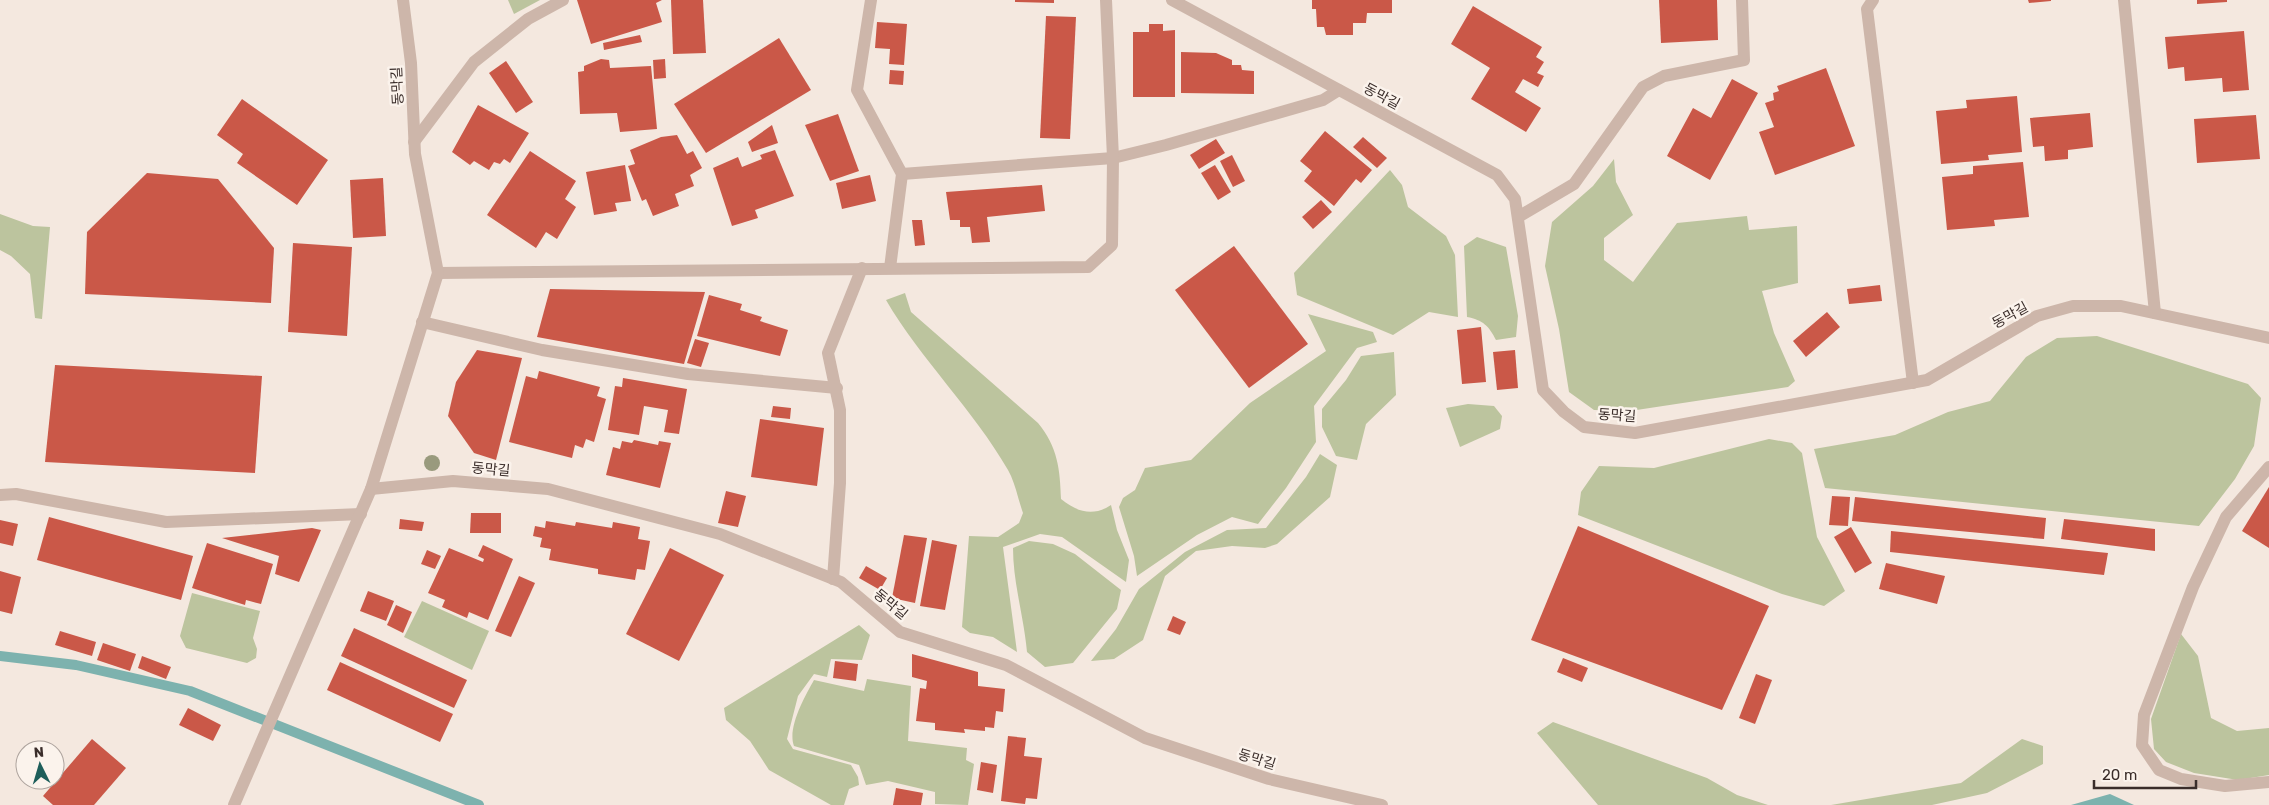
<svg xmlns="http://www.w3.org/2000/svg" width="2269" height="805" font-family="Rubik,'Noto Sans KR',sans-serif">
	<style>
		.green { fill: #bcc49e }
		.water { fill: #7db2ae }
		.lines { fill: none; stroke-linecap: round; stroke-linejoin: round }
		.stream { stroke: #7db2ae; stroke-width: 10 }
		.building { fill: #ca5848 }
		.minor { stroke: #cdb6aa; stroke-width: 12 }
		.tree { fill: #999a7d }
		.labels { text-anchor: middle; stroke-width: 5; stroke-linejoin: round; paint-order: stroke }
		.street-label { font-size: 14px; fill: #3a2d2a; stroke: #fbf3ec }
	</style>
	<rect width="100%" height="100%" fill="#f4e8df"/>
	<g class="green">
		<path d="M508,0H540L514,14Z"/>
		<path d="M1614,159L1616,182L1633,215L1604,238V260L1633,282L1677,223L1747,216L1749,230L1797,226L1798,283L1762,291L1774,333L1795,381L1788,387L1630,411L1594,410L1569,392L1559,329L1545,266L1552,222L1593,186Z"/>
		<path d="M1390,170L1402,185L1408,207L1446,236L1455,255L1458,317L1429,312L1393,335L1297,295L1294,273Z"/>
		<path d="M0,214L33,226L50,227L42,319L35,318L30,274L11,256L0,250Z"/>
		<path d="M1477,237L1506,247L1518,316L1516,337L1496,340C1489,326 1483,320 1467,317L1464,246Z"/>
		<path d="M905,293L911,312L1038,423C1058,447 1060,470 1061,499C1077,512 1093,517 1111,505L1117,530L1129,560L1126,582L1062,537L1040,534L1003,547L1017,652L993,637L970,633L962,627L969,536L998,537L1019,523L1023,513C1018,499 1015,482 1008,470C973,409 921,360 886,300Z"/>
		<path d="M1308,314L1373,332L1377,342L1357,348L1314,406L1316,442L1286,488L1258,524L1232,517L1197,535L1137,576L1134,556L1119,507L1123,498L1135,490L1145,468L1191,460L1250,403L1326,351Z"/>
		<path d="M2097,336L2248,384L2261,398L2254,446L2235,479L2199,526L1825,488L1814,449L1895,435L1948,412L1990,401L2026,357L2057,338Z"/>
		<path d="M1394,352L1396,395L1366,424L1357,460L1336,456L1322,427V409L1346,380L1361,356Z"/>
		<path d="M1468,404L1494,406L1502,416L1500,429L1460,447L1446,408Z"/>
		<path d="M1769,439L1792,443L1802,453L1817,537L1845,591L1824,606L1782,594L1578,515L1581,492L1599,466L1654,468Z"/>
		<path d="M1320,454L1337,465L1330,497L1277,544L1265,548L1232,546L1196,551L1165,576L1143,640L1114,659L1091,661L1116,629L1139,589L1185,552L1227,530L1266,528L1306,477Z"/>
		<path d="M1029,541L1053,544L1075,554L1121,590L1117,609L1073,663L1045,667L1027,652C1024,617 1013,583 1013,548Z"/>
		<path d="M192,593L260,611L253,638L257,649L256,658L247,663L186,648L180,636Z"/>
		<path d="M422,601L489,631L472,670L404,637Z"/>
		<path d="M859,625L870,635L862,660L831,659L827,677L814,674L798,696L787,739L793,749L851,765L858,777L859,785L849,789L844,805H831L769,770L750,741L726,720L724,708Z"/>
		<path d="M2181,634L2198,656L2211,718L2237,731L2269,728V775L2238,780L2194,773L2166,762L2154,749L2151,719Z"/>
		<path d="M867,679L911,686L908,741L967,748L966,760L974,764L968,805L935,804V792L888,781L866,785L859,765L794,746C787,728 805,696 814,680L864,691Z"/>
		<path d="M1553,722L1707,778L1737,795L1768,805H1598L1537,733Z"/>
		<path d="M2022,739L2043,746V764L1987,793L1932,805H1831L1961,783Z"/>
	</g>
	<path class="water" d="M2110,794L2134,805H2071Z"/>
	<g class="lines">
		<path class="stream" d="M0,656L76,665L190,691L479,805"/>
	</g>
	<g class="building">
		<path d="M577,0H662L656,3L662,22L591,44Z"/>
		<path d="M671,0H703L706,53L673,54Z"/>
		<path d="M1015,0H1054V3L1015,2Z"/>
		<path d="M1312,0H1392V13H1367L1366,23H1353V35H1326L1324,27H1317L1316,9H1312Z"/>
		<path d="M1659,0H1717L1718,40L1661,43Z"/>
		<path d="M2028,0H2051V1L2029,3Z"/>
		<path d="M2197,0H2227V2L2197,4Z"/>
		<path d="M1473,6L1542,47L1536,57L1544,62L1537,73L1544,76L1538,87L1523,79L1515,92L1541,108L1526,132L1471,99L1490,68L1451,44Z"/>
		<path d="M1046,16L1076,17L1070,139L1040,138Z"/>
		<path d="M877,22L907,24L904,65L889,64L890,49L875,48Z"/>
		<path d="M1149,24H1163V31L1175,30V97H1133V32H1149Z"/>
		<path d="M2244,31L2249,90L2223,92L2222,78L2185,81L2184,67L2168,69L2165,37Z"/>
		<path d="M640,35L642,42L604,50L603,43Z"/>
		<path d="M779,38L811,90L706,153L674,104Z"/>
		<path d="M1181,52L1216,53L1232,60V65H1241L1242,70L1254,71V94L1181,93Z"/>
		<path d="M601,59L609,60L610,68L651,66L657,129L620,132L617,113L580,114L578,72L584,71V66Z"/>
		<path d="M665,59L666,78L654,79L653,60Z"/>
		<path d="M506,61L533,102L516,113L489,73Z"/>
		<path d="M1826,68L1855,146L1775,175L1759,132L1774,127L1765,103L1774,100L1773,93L1779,91L1777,86Z"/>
		<path d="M890,70L904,71L903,85L889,84Z"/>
		<path d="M1732,79L1758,93L1710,180L1667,156L1693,108L1711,118Z"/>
		<path d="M2017,96L2022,152L1988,155L1989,160L1941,164L1936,111L1967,108L1966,100Z"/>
		<path d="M242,99L328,160L297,205L237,163L243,154L217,135Z"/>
		<path d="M478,105L529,133L510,163L504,159L500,164L494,162L489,170L474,161L470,165L452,152Z"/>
		<path d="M2090,113L2093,147L2068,150V159L2045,161L2044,146L2033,147L2030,118Z"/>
		<path d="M838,114L859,171L830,181L805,125Z"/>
		<path d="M2256,115L2260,159L2197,163L2194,119Z"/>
		<path d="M772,125L778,143L752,152L748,142Z"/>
		<path d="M1325,131L1372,170L1361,183L1356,179L1334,206L1304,181L1312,171L1300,161Z"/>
		<path d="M677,135L687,154L693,151L702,168L690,175L694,186L675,194L679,206L653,216L646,199L642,201L628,166L635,164L630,150L661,137Z"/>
		<path d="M1363,137L1387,158L1377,168L1353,147Z"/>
		<path d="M1216,139L1225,153L1199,169L1190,155Z"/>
		<path d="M775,150L794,196L755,210L758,218L732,226L713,168L738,157L742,167L762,159L760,155Z"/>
		<path d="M530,151L576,181L565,199L576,207L557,239L546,232L536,248L487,215Z"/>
		<path d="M1232,155L1245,181L1233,187L1220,161Z"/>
		<path d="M2023,162L2029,217L1994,220L1995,226L1947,230L1942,177L1973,174V166Z"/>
		<path d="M625,165L631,201L615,203L617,211L594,215L586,172Z"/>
		<path d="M1215,165L1231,192L1218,200L1201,173Z"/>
		<path d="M147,173L218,179L274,248L271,303L85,294L87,232Z"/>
		<path d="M870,175L876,201L842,209L836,183Z"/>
		<path d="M383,178L386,236L353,238L350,180Z"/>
		<path d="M1042,185L1045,211L987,217L990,242L972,243L970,227H960V220H950L946,192Z"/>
		<path d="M1321,200L1332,212L1313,229L1302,217Z"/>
		<path d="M912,220H922L925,245L915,246Z"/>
		<path d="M293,243L352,247L347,336L288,332Z"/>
		<path d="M1234,246L1308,344L1249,388L1175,290Z"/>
		<path d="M1880,285L1882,301L1849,304L1847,289Z"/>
		<path d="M550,289L705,292L684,364L537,337Z"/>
		<path d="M709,295L742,304L740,310L762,317L760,321L788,330L780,356L697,336Z"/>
		<path d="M1827,312L1840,327L1806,357L1793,341Z"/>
		<path d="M1481,327L1486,382L1462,384L1457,330Z"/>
		<path d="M695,339L709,343L701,367L687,363Z"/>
		<path d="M477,350L522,358L496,460L474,453L448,416L456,382Z"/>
		<path d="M1515,350L1518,388L1497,390L1493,352Z"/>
		<path d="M55,365L262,376L255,473L45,462Z"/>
		<path d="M539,371L600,387L597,396L606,399L594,442L586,439L583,448L575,445L572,458L509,442L526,376L537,379Z"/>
		<path d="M623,378L687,389L679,434L664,432L668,410L644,406L639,435L608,430L615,386L622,387Z"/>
		<path d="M773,406L791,408L790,419L771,417Z"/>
		<path d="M760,419L824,428L817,486L751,477Z"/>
		<path d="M634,440L658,445L659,441L671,443L660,488L606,475L613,447L620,449L622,441L632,443Z"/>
		<path d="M2269,487V548L2242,531Z"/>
		<path d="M726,491L746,496L738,527L718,523Z"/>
		<path d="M1832,496L1850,497L1848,526L1829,525Z"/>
		<path d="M1855,497L2046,518L2044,539L1852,521Z"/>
		<path d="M471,513H501V533H470Z"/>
		<path d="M49,517L193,556L181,600L37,560Z"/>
		<path d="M400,519L424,522L422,531L399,529Z"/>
		<path d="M2064,519L2155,529V551L2061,539Z"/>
		<path d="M0,520L18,524L13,546L0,543Z"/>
		<path d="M546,521L575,526L576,522L612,528L613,522L640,527L638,539L650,541L645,570L637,569L635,580L598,574V569L549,560L551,549L540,547L542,538L533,536L535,526L545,528Z"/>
		<path d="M1578,526L1769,606L1722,710L1531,640Z"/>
		<path d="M1851,527L1872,563L1855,573L1834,537Z"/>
		<path d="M312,528L321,530L299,582L275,574L279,556L222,538Z"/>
		<path d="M1891,531L2108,553L2104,575L1890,552Z"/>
		<path d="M904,535L927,538L915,603L892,598Z"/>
		<path d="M932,540L957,545L945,610L920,606Z"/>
		<path d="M207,543L273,564L261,604L246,600L245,605L192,588Z"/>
		<path d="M483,545L513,559L488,620L469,612L467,618L442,607L445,600L428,593L449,548L483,562L484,559L478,556Z"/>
		<path d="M670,548L724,575L679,661L626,634Z"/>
		<path d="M427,550L441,556L435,569L421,564Z"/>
		<path d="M1886,563L1945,576L1937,604L1879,589Z"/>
		<path d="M866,566L887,578L880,590L859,578Z"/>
		<path d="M0,571L21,577L12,614L0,611Z"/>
		<path d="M519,576L535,583L511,637L495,631Z"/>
		<path d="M368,591L394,601L386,621L360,611Z"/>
		<path d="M396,605L412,612L403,633L387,625Z"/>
		<path d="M1173,616L1186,622L1180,635L1167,630Z"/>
		<path d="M354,628L467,680L454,708L341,656Z"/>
		<path d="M60,631L96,642L92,656L55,645Z"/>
		<path d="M103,643L136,654L130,671L97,660Z"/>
		<path d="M912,654L978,672V686L1005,689L1003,712L996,711L994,728L985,727V731L964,729L965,733L935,730V723L916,721L920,688L926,689L927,681L912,677Z"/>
		<path d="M142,656L171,667L166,679L138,668Z"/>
		<path d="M1563,658L1588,668L1582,682L1557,672Z"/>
		<path d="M835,661L858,664L856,681L833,678Z"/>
		<path d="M340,662L453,714L440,742L327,690Z"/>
		<path d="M1756,674L1772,680L1755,724L1739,718Z"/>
		<path d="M188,708L221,725L213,741L179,725Z"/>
		<path d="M1008,736L1026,738L1024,756L1042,758L1037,799L1026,798L1025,804L1001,801Z"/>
		<path d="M92,739L126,768L94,805H53L43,796Z"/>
		<path d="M981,762L997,765L993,793L977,790Z"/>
		<path d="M896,788L923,793L921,805H893Z"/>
	</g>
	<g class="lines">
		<g class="minor">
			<path d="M871,0L857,90L902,174L890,268"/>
			<path d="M1172,0L1497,175L1515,199L1543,390L1564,412L1584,427L1635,433L1927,380L2037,316L2073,306H2121L2269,338"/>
			<path d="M1873,0L1867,9L1913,383"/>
			<path d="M2124,0L2155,313"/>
			<path d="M414,142L474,62L528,19L563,0"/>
			<path d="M902,174L1113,158L1166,145L1323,100L1339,90"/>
			<path d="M1518,217L1574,184L1643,87L1664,76L1744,60L1742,0"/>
			<path d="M438,273L1088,267L1112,245L1113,158L1106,0"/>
			<path d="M422,322L542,350L688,374L837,388"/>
			<path d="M2269,467L2226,517L2193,587L2144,715L2142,745L2159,770L2181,779L2225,786L2269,782"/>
			<path d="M371,489L453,481L548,489L720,534L841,582L900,632L1006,665L1145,738L1269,779L1382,805"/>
			<path d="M0,495L16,494L166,522L361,514"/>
			<path d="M833,579L840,483V410L828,353L862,268"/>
			<path d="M234,805L371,489L438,273L415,154L411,63L403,0"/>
		</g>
	</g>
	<circle class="tree" cx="432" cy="463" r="8"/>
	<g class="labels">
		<g class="street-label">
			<text transform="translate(397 86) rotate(-93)" y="5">동막길</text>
			<text transform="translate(1382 96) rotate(28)" y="5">동막길</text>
			<text transform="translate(2010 315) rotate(-29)" y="5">동막길</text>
			<text transform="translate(1617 415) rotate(4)" y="5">동막길</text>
			<text transform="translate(491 469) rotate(5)" y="5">동막길</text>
			<text transform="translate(891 604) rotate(39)" y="5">동막길</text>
			<text transform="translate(1257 759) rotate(17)" y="5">동막길</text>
		</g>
	</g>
	<g transform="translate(40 765) rotate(355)"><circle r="24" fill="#fbf3ec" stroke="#aea49e"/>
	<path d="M0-4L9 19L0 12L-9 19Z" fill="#1e5e5a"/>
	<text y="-8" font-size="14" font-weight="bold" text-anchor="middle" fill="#3a2d2a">N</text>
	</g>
	<path d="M2094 780v8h102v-8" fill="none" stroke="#3a2d2a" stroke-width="2.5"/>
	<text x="2102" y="780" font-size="15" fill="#3a2d2a" stroke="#fbf3ec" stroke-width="4" paint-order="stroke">20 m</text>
</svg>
